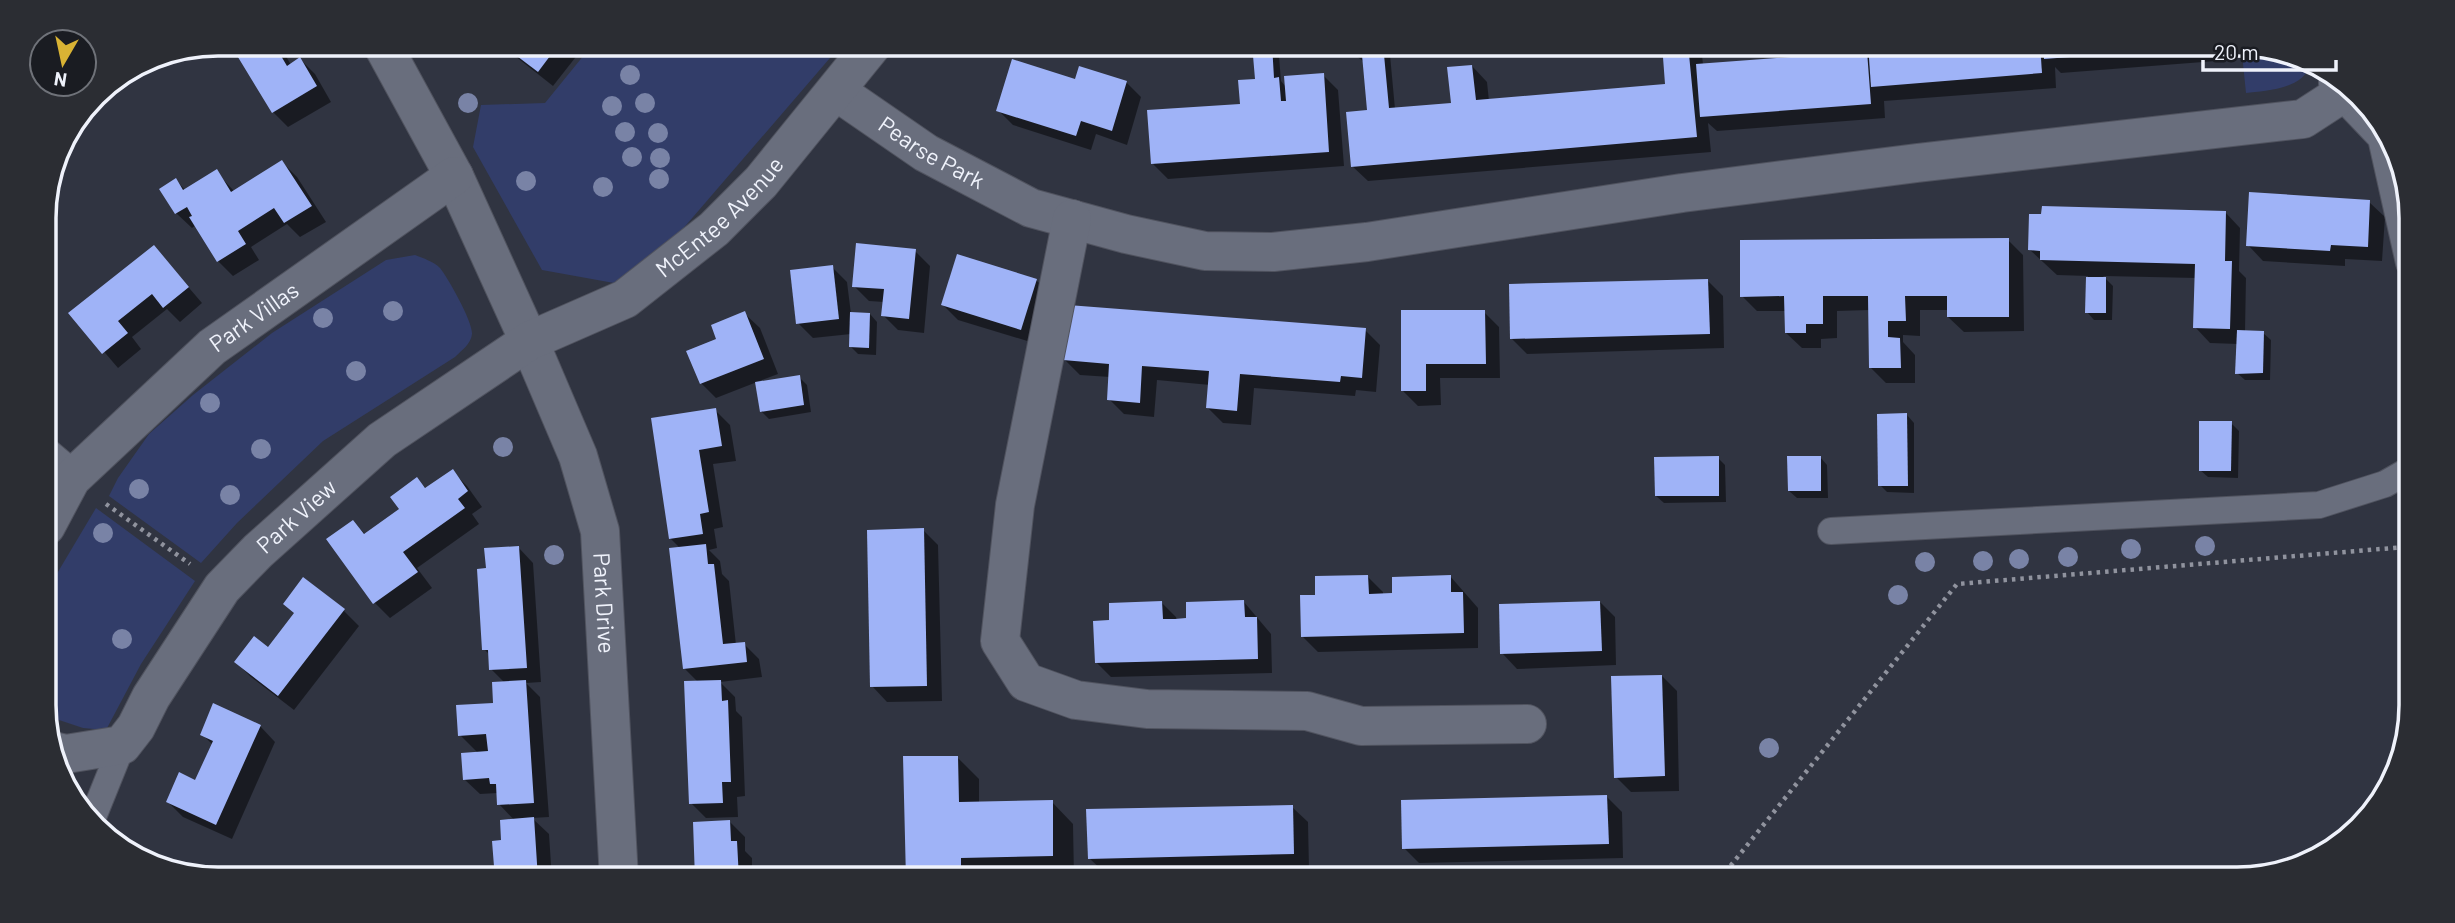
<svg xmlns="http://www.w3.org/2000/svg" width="2455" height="923" font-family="Barlow,sans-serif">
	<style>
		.green { fill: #323d69 }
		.shadow { fill: #0007 }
		.building { fill: #9fb3f7 }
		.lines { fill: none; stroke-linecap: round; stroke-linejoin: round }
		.service-casing { stroke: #50535f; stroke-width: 28 }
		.minor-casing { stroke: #50535f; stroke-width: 40 }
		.path { stroke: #90939e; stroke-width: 4.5; stroke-dasharray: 3.5 5; stroke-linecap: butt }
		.service { stroke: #696e7d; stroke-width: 26 }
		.minor { stroke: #696e7d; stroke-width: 38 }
		.tree { fill: #7983a6 }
		.labels { text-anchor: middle; stroke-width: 7; stroke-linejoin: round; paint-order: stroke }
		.street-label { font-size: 23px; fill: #eff2fb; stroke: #1a1c22 }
		.rim { fill: none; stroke: #eff2fb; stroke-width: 3.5 }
	</style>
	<rect width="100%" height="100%" fill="#303441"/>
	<g class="green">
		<path d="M593,44H842L681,231L614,283L542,270L473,147L481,105L545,103Z"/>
		<path d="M2241,44L2292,53L2310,64C2305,89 2265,91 2246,93Z"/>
		<path d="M415,255C423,258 434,262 440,268C448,278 473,322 472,334C471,344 462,350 455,357L323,441L237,523L201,563L109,496L118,478L149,434L193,395L272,333L386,260Z"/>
		<path d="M96,508L195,581L141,664L106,730L83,728L47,716L46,592Z"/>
	</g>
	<g class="shadow">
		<path d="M232,44H279L291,65L300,59L315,74L331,102L288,127L273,112Z"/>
		<path d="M503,44H586L553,86L515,56Z"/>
		<path d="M1254,44H1278L1281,81L1286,87L1323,75L1338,90L1344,166L1168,179L1153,164L1242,106L1257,81Z"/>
		<path d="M1354,44H1389L1395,109L1452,105L1472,66L1487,82L1489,101L1667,85L1663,44H1701L1703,65L1793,59L1792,44H1837L1838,55L1870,52L1869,44H2228L2229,60L2061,73L2055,67L2056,88L1884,101L1885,118L1717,131L1708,123L1711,152L1368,181L1352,166L1371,111L1364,62L1355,55Z"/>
		<path d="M1076,82H1126L1141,97L1127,145L1096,134L1091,150L1013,125L998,110Z"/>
		<path d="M282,162L297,177L326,222L300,237L287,224L251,247L259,260L233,276L218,261L196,225L192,228L176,213L161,189L176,180L186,191L216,172L234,191Z"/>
		<path d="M2369,202L2385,217L2382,261L2345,259V266L2263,261L2248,245Z"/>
		<path d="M2225,212L2240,228L2239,271L2246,278L2245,332L2263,333L2271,340L2270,380H2245L2237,373L2238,344L2210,343L2195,327L2196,278L2103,276L2113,286L2112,320H2094L2087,312L2088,276L2057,275L2030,250Z"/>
		<path d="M2008,240L2023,255L2024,331L1964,332L1948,317V310H1920V336L1903,335V342L1915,355V383H1886L1871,368L1870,310L1837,311V338L1821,339V348H1802L1786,333V311H1757L1742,296Z"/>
		<path d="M154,247L202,303L180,322L167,309L132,337L141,349L118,368L71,313Z"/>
		<path d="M915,251L930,266L924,333L898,330L883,315L884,302L869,301L854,286Z"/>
		<path d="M958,256L1037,281L1052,296L1037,344L958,320L943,305Z"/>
		<path d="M832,267L847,282L851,314H870L877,322L876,355L858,354L850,346L851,334L813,338L798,323Z"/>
		<path d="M1708,281L1723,296L1724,348L1527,354L1512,339Z"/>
		<path d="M1402,312H1484L1499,327L1500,378H1440L1441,405L1418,406L1403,391Z"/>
		<path d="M744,313L760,328L778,374L757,382L799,377L807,385L811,412L769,419L761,411L757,382L716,398L701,383L719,340Z"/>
		<path d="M45,330L51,336L45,344Z"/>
		<path d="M1365,330L1380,345L1376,392L1356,390L1355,396L1254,388L1251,425L1223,423L1208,408L1210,385L1157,380L1154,417L1124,414L1109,399L1110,377L1080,375L1065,360Z"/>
		<path d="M715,410L730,425L736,461L713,464L723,527L714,529L717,548L709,550L720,561L722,574L729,581L736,645L744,644L759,659L762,677L720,682L735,697L736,711L742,717L745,796L737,797L738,817L706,818L691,803L699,683L685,669L681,549L670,538L653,420Z"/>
		<path d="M1907,415L1914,423V493L1887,492L1880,485Z"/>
		<path d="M2231,423L2239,431L2238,478L2208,477L2200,470Z"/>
		<path d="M1820,457L1827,465L1828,498H1797L1789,491Z"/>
		<path d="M1718,458L1725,465L1726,502L1664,503L1656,496Z"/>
		<path d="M452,471L467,486L482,507L472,514L479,524L417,568L432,588L390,618L375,603L353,522L366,535L401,510L417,480L427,489Z"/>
		<path d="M923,530L938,545L942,701L887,702L872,686Z"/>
		<path d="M518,547L533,563L541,682L526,683L540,697L549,817L532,818L549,834L552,879H497L494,842L503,841L515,821L499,804L498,793L480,794L464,779L478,753L460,735L495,704L505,683L491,669L490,655L484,649L488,570Z"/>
		<path d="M1450,576L1478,608V648L1318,652L1303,637L1317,597L1368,577L1383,592V595H1394Z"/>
		<path d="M303,580L344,611L359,626L294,710L251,677L236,662L269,649L296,614Z"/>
		<path d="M1161,602L1176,617L1177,621L1244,602L1271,634L1272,673L1111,677L1096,662L1111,622Z"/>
		<path d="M1600,602L1615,617L1616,665L1517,669L1502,653Z"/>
		<path d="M1662,676L1677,691L1679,791L1631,792L1616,777Z"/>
		<path d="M260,726L275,742L232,839L183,817L168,802L196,782L213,745L202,734Z"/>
		<path d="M957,757L979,779V803L1052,802L1073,824L1074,877L907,879L905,758Z"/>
		<path d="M1607,797L1622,812L1623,858L1419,863L1404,848Z"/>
		<path d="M1292,807L1308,822L1309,869L1105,873L1089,858Z"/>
		<path d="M730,822L745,837V851L752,858V879H697L695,823Z"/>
	</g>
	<g class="building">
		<path d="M230,44H274L287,66L300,57L317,86L272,113Z"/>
		<path d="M501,44H559L538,72Z"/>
		<path d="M1252,44H1272L1274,78L1279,77L1281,101H1286L1284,76L1324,73L1329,152L1151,164L1147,110L1240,104L1238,80L1255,79Z"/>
		<path d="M1352,44H1383L1389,108L1451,103L1447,67L1472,65L1476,100L1665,84L1662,44H1688L1697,137L1351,167L1346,112L1367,110L1362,55H1353Z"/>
		<path d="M1790,44H1824V55L1867,51L1871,104L1700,117L1696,64L1791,57Z"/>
		<path d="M1868,44H2040L2042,73L1871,87Z"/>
		<path d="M2043,44H2214V46L2044,59Z"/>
		<path d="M1012,59L1075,79L1079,66L1127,81L1112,131L1081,121L1076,136L996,111Z"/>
		<path d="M282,160L312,206L284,223L274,208L238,231L246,244L217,262L189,217L192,216L187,207L175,214L159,189L176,178L183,190L217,169L231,192Z"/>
		<path d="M2249,192L2370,200L2368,247L2331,245L2330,251L2246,246Z"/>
		<path d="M2042,206L2226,211L2225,261H2232L2230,329L2193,328L2195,264L2040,260V251L2028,250L2029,214H2041Z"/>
		<path d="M2009,238V317H1947V296H1905L1906,321H1888V337L1900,338L1901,368H1869L1868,296H1823V324H1806V333H1785L1784,296L1740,297V240Z"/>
		<path d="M856,243L916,249L909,319L881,316L884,289L852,287Z"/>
		<path d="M154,245L189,287L163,308L152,294L118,321L128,333L102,354L68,313Z"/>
		<path d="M957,254L1037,279L1021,330L941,305Z"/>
		<path d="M833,265L839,319L796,324L790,270Z"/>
		<path d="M2086,277H2106V313H2085Z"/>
		<path d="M1708,279L1710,334L1510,339L1509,284Z"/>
		<path d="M1068,305L1366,328L1362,378L1341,376L1340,382L1240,374L1237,411L1206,408L1209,371L1142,366L1140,403L1107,400L1109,364L1063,360Z"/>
		<path d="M1401,310H1485L1486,364H1426V391H1401Z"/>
		<path d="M745,311L764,359L700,384L686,351L716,339L711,325Z"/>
		<path d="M850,312L870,313L869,348L849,347Z"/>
		<path d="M2237,330L2264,331L2263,373L2235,374Z"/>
		<path d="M800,375L804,405L760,412L755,382Z"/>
		<path d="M716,408L722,446L699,450L709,512L700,514L703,534L669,539L651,418Z"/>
		<path d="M1907,413L1908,486H1878L1877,414Z"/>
		<path d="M2199,421H2232L2231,471H2199Z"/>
		<path d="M1719,456V496H1655L1654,457Z"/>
		<path d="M1787,456H1821V491H1788Z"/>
		<path d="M453,469L468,491L458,499L465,508L403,552L418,572L373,604L326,539L353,520L364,534L399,509L390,497L417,477L425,488Z"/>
		<path d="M924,528L927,686L870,687L867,530Z"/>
		<path d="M706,544L708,564H714L723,644L745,642L747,662L683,669L669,548Z"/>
		<path d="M519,546L527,668L489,670L488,650H482L477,569L486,568L484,548Z"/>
		<path d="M1368,575L1369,594L1392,593V577L1451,575V592H1463L1464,633L1301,637L1300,595H1315V576Z"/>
		<path d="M303,577L345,609L278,696L234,662L254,636L268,647L294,613L283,604Z"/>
		<path d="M1244,600L1245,617H1257L1258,659L1095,663L1093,621L1109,620V603L1162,601L1163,619H1175L1186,618V602Z"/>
		<path d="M1600,601L1602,651L1500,654L1499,604Z"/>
		<path d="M1662,675L1665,776L1614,778L1611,676Z"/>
		<path d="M526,680L534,803L497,805L496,784H490L489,778L463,780L461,753L488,751L486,734L458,736L456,705L493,703L492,682Z"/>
		<path d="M721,680L722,701L728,700L731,782H722L723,803L689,804L684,681Z"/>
		<path d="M213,703L261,725L216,825L166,802L179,772L195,780L213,741L200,735Z"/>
		<path d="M903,756H958L959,802L1053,800V856L961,858V879H906Z"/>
		<path d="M1607,795L1609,844L1402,849L1401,800Z"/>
		<path d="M1293,805L1294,854L1088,859L1086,809Z"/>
		<path d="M534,817L538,879H495L492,841L501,840L500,820Z"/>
		<path d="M730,820L731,841H737L739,879H695L693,822Z"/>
	</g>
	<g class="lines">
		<g class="service-casing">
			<g id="service">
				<path d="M2340,95L2381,138L2409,263"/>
				<path d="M1831,531L2319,505L2385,484L2406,472"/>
				<path d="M91,822L122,745"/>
			</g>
		</g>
		<g class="minor-casing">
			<g id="minor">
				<path id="s1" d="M382,44L454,176L529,341L578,456L600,531L619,879"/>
				<path id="s2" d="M836,91L926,153L1031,208L1126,234L1205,251L1273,252L1367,242L1682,193L1917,163L2303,119L2340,95L2338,83"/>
				<path d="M1072,219L1015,505L1000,641L1026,682L1076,700L1147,709L1307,711L1361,726L1527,724"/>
				<path d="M46,458L71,479"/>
				<path id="s3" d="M46,526L71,479L212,347L454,176"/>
				<path id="s4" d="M53,751L66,754L122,745L136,727L151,697L222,588L258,551L382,440L529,341L625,299L714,229L761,182L873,44"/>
			</g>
		</g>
		<g class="path">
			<path d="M106,504L190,564"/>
			<path d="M1720,879L1957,584L2405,547"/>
		</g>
		<use href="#service" class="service"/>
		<use href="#minor" class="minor"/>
	</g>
	<g class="tree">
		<circle cx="630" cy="75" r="10"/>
		<circle cx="468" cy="103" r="10"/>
		<circle cx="645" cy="103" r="10"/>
		<circle cx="612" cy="106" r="10"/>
		<circle cx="625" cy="132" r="10"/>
		<circle cx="658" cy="133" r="10"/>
		<circle cx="632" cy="157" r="10"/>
		<circle cx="660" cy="158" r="10"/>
		<circle cx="659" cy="179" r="10"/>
		<circle cx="526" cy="181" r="10"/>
		<circle cx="603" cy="187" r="10"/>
		<circle cx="393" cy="311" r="10"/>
		<circle cx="323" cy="318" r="10"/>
		<circle cx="356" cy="371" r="10"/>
		<circle cx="210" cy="403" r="10"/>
		<circle cx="503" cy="447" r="10"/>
		<circle cx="261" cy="449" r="10"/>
		<circle cx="139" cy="489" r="10"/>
		<circle cx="230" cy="495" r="10"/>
		<circle cx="103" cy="533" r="10"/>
		<circle cx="2205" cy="546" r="10"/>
		<circle cx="2131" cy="549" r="10"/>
		<circle cx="554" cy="555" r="10"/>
		<circle cx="2068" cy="557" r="10"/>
		<circle cx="2019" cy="559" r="10"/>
		<circle cx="1983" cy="561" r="10"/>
		<circle cx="1925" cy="562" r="10"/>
		<circle cx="1898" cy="595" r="10"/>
		<circle cx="122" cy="639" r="10"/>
		<circle cx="1769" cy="748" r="10"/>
	</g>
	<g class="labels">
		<g class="street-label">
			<text dy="8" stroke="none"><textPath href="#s2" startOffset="114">Pearse Park</textPath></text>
			<text dy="8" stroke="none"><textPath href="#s4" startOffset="882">McEntee Avenue</textPath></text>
			<text dy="8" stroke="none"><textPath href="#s3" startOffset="298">Park Villas</textPath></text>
			<text dy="8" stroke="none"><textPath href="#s4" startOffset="360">Park View</textPath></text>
			<text dy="8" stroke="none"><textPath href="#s1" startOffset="607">Park Drive</textPath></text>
		</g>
	</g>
	<path d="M0 0H2455V923H0ZM218 56H2237A162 162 0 0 1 2399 218V705A162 162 0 0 1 2237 867H218A162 162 0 0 1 56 705V218A162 162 0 0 1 218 56Z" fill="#2b2d33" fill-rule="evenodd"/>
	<path class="rim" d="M218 56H2237A162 162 0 0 1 2399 218V705A162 162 0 0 1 2237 867H218A162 162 0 0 1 56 705V218A162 162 0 0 1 218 56Z"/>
	<g transform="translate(63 63) rotate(189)"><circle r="33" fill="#1a1c22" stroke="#6f7279" stroke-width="2"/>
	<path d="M0-5L12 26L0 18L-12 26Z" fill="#d9b334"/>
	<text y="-10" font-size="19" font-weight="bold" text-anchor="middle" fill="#eff2fb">N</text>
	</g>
	<path d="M2203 60v10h133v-10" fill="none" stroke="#eff2fb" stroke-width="3.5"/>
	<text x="2214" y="60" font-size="21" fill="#eff2fb" stroke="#1a1c22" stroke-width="5" paint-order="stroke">20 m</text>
</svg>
